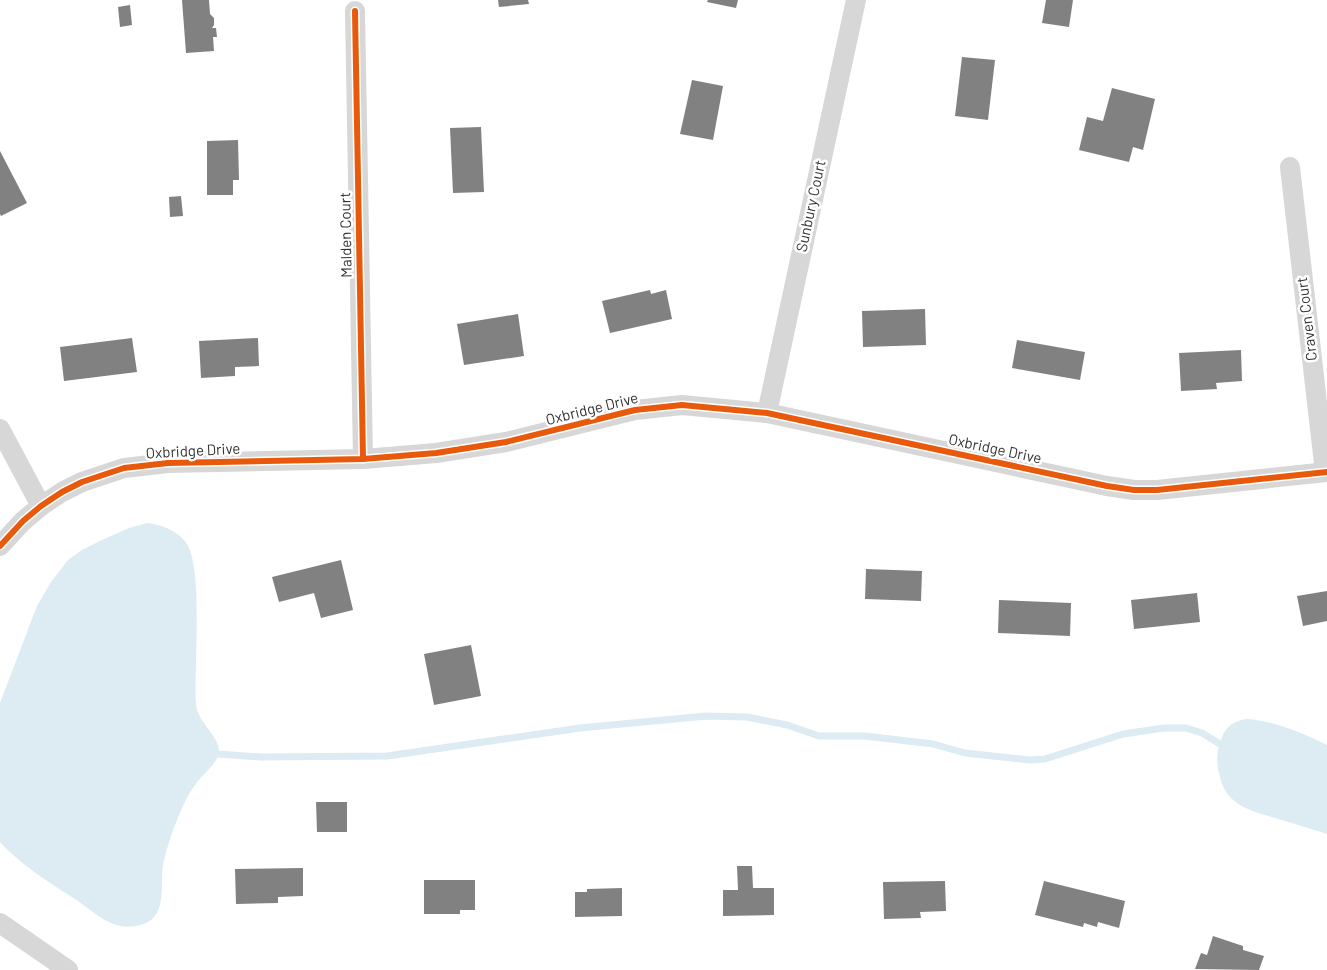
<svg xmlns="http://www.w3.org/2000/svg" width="1327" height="970" font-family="Barlow,sans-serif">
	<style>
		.water { fill: #ddebf3 }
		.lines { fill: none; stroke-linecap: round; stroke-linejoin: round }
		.stream { stroke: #ddebf3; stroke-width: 7 }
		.building { fill: #818181 }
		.minor { stroke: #d7d7d7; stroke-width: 20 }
		.cycleway-casing { stroke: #fff; stroke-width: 9 }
		.cycleway { stroke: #e8590c; stroke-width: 6 }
		.labels { text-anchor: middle; stroke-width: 5; stroke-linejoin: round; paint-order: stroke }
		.street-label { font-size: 15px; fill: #333; stroke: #fff }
	</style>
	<rect width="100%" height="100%" fill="#fff"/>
	<g class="water">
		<path d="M147,523C161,525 174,529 184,540C205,561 193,672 196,704C197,722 218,734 219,751C219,762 204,773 198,781C185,797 178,817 171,836C168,845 165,855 163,865C160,883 167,914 146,923C135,928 120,928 109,922C98,917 88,908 78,901C50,883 22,866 0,842V703L37,606L51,582L68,560L82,550L102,540L129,528Z"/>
		<path d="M1246,719C1275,721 1301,732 1327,745V834C1310,829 1293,823 1275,818C1251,811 1226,805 1220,777C1217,767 1216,757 1219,747C1224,729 1228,723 1246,719Z"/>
	</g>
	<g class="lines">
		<path class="stream" d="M218,754L261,757L387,756L580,728L706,716L747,717L787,725L819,736H865L933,744L965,753L1030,760L1045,759L1123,734L1164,728H1186L1202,733L1220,744"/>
	</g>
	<g class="building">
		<path d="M182,0H209L210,14L214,18V25L212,28H216L217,37H213L214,51L186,53Z"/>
		<path d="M498,0H528L529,4L499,7Z"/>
		<path d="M708,0H738L736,8L707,2Z"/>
		<path d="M1046,0H1073L1069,27L1042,23Z"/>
		<path d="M130,5L132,25L120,27L118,7Z"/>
		<path d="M962,57L995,60L988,120L955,116Z"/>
		<path d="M692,80L723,86L713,140L680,134Z"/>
		<path d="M1112,88L1155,99L1143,150L1133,147L1129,162L1079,150L1087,117L1103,121Z"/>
		<path d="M481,127L484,192L453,193L450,128Z"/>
		<path d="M238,140L239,180H233V195H207V141Z"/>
		<path d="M0,151L27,203L1,216L0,214Z"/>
		<path d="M181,196L183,216L170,217L169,197Z"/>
		<path d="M650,290L651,294L666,290L672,319L610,333L602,301Z"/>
		<path d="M925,309L926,345L863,347L862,311Z"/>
		<path d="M518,314L524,356L464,365L457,324Z"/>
		<path d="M132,338L137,372L64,381L60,347Z"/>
		<path d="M258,338L259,366L235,367V376L201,378L199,341Z"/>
		<path d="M1017,340L1085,352L1080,380L1012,368Z"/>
		<path d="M1241,350L1242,381L1216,383L1217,389L1181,391L1179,353Z"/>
		<path d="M341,560L353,610L321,618L314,593L279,602L272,577Z"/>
		<path d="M866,569L922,571L921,601L865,599Z"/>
		<path d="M1327,591V621L1303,626L1297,596Z"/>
		<path d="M1197,593L1200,622L1134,629L1131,600Z"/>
		<path d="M999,600L1071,603L1070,636L998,633Z"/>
		<path d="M471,645L481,696L434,705L424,654Z"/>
		<path d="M316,802H347V832H317Z"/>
		<path d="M737,866H752L753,888H774V915L723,916V890H738Z"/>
		<path d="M303,868V896L278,897V903L236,904L235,869Z"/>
		<path d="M424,880H475V910H460V914H424Z"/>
		<path d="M945,881L946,911L920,912L921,918L884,919L883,882Z"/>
		<path d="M1044,881L1125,901L1119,928L1098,922L1097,927L1084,923L1083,927L1035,915Z"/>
		<path d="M622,888V916L575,917V892H587V889Z"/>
		<path d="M1213,936L1243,946V950L1264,956L1259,970L1195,969L1201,953L1207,955Z"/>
	</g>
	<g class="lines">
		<g class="minor">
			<path d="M355,11L363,459"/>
			<path d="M1290,167L1325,472"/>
			<path d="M767,413L856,0"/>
			<path d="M0,429L41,506"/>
			<path d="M0,546L23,521L41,506L62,492L82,482L124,468L168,463L363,459L436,453L506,442L635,410L682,405L767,413L1107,486L1134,490H1157L1327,472"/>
			<path d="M0,923L68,970"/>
		</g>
		<g class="cycleway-casing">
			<g id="cycleway">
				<path d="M355,11L363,459"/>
				<path d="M0,546L23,521L41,506L62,492L82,482L124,468L168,463L363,459L436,453L506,442L635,410L682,405L767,413L1107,486L1134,490H1157L1327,472"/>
			</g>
		</g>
		<use href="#cycleway" class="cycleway"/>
	</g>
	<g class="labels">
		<g class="street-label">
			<text transform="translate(811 206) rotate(-78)" y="5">Sunbury Court</text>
			<text transform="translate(346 235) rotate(-91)" y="5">Malden Court</text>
			<text transform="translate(1307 319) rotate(-97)" y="5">Craven Court</text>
			<text transform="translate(592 409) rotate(-14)" y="5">Oxbridge Drive</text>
			<text transform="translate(995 449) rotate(12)" y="5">Oxbridge Drive</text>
			<text transform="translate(193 451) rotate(-3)" y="5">Oxbridge Drive</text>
		</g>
	</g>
</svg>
